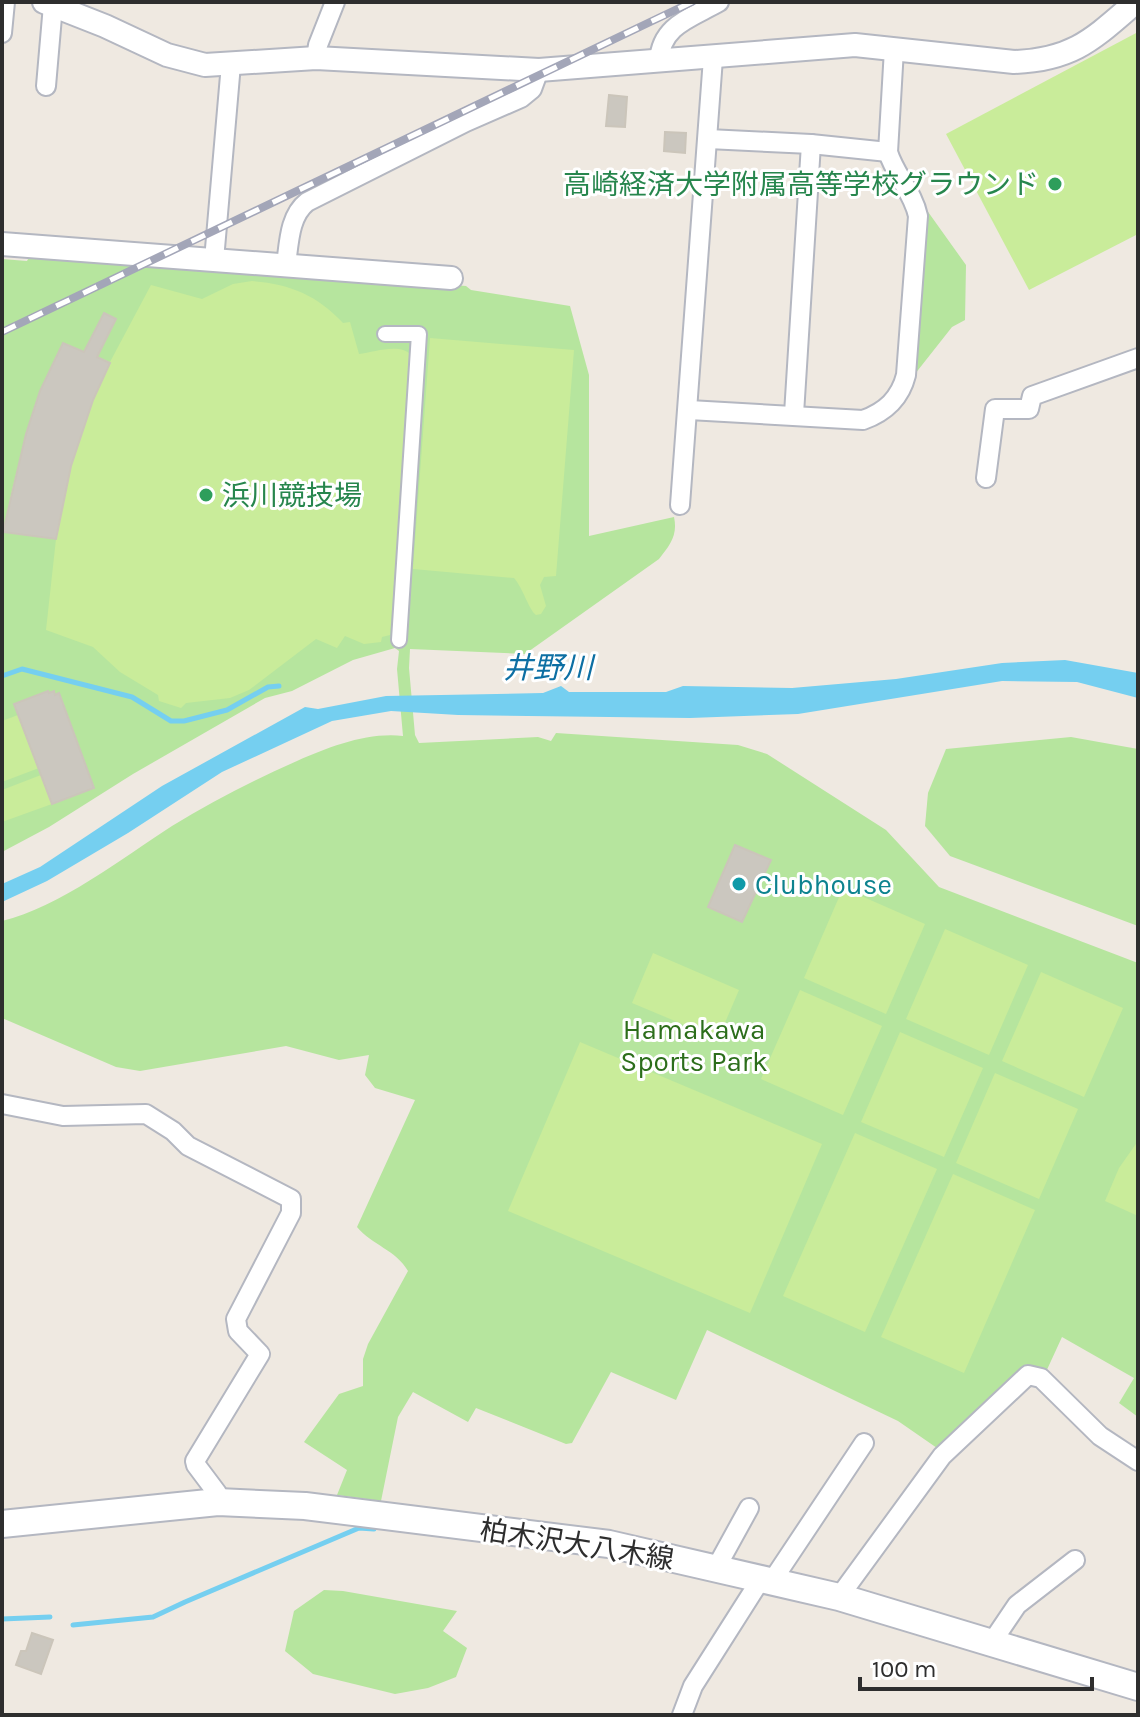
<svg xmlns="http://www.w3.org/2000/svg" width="1140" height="1717" font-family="Karla,'Noto Sans JP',sans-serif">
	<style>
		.green { fill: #b6e59e }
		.pitch { fill: #c9ec9a }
		.water { fill: #75cff0 }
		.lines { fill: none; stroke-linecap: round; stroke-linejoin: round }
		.stream { stroke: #75cff0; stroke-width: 5 }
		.building { fill: #cbc7bf; stroke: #cbc5ba; stroke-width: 2 }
		.pedestrian-casing { stroke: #b4b7c1; stroke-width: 18 }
		.minor-casing { stroke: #b4b7c1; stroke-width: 22 }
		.tertiary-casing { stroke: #b4b7c1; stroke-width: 26 }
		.secondary-casing { stroke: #b4b7c1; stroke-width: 30 }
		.pedestrian { stroke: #fff; stroke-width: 14 }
		.minor { stroke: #fff; stroke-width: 18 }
		.tertiary { stroke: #fff; stroke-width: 22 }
		.secondary { stroke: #fff; stroke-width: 26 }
		.rail-casing { stroke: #a3a6b8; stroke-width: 8 }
		.rail { stroke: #fff; stroke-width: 5; stroke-dasharray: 15; stroke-linecap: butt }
		.leisure-dot { fill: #2e9e5b; stroke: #fff; stroke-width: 3 }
		.culture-dot { fill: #0f9aa8; stroke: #fff; stroke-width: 3 }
		.labels { text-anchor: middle; stroke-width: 6; stroke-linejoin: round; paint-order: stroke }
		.leisure-label { font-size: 28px; fill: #27864d; stroke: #fff; text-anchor: end }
		.culture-label { font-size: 28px; fill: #0d838f; stroke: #fff; text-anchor: start }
		.park-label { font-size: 28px; fill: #2c6e1b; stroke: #fff }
		.street-label { font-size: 28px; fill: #2e2e2e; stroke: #fff }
		.water-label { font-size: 30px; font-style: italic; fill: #0d6fa3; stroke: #fff }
	</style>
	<rect width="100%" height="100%" fill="#efe9e1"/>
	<g class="green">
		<path d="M926,209L966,265L965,320L952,327L911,379Z"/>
		<path d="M31,253L466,286L471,290L570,306L589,375V536L674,517C678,535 670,545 659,559L525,654L410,649L409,668L415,735L419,743L538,737L551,741L556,733L738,745L767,754L886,830L939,887L1138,963V1417L1119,1403L1134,1378L1062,1337L1045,1374L937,1448L898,1421L707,1330L676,1400L611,1372L572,1443L566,1444L476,1408L468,1422L413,1392L398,1417L381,1501L337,1495L347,1470L304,1442L339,1394L363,1386V1359L368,1344L408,1271C396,1250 372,1245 357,1227L415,1100L375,1088L365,1075L369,1055L339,1060L286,1046L140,1071L116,1067L2,1018V921C60,907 122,858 172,826C212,801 254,780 297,761C329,747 367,732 403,736L397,669L399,651L395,648L353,660L292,691L265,698L133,774L49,827L2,852V259L27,261Z"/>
		<path d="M1071,737L1138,749V926L950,856L925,826L928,793L946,749Z"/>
		<path d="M324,1590L343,1591L457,1611L443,1631L467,1648L456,1677L428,1688L395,1694L313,1674L285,1651L294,1611Z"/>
	</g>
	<g class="pitch">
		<path d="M1138,32V234L1029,290L946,134Z"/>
		<path d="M252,281C290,284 317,295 343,323L350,322L359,354C375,352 401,342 412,356L390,635L382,637L381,642L364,644L345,636L337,648L316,639L249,690L230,698L186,703L181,708L159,701L158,695L120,672L93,647L46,630L56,539L3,532C16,466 33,403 63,343L110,362L151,285L202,299L233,284Z"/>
		<path d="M430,338L574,350L556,576L544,577L540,585L546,606L541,614L536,615C529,610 523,588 514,578L413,569Z"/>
		<path d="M18,715L39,768L2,782V721Z"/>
		<path d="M41,775L52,804L2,822V790Z"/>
		<path d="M843,888L925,924L886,1014L804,978Z"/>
		<path d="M945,929L1028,965L989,1055L906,1019Z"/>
		<path d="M653,953L739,990L718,1039L632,1003Z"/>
		<path d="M1041,972L1123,1008L1084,1097L1002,1061Z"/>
		<path d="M800,990L882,1026L843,1115L761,1079Z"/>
		<path d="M900,1032L983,1068L944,1157L861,1122Z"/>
		<path d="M580,1042L822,1144L750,1313L508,1211Z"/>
		<path d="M995,1073L1078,1109L1039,1199L956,1163Z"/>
		<path d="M855,1133L937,1169L865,1332L783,1296Z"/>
		<path d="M1138,1141V1216L1105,1201L1119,1168Z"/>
		<path d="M953,1174L1035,1210L964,1373L881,1337Z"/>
	</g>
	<path class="water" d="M1065,660L1138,673V698L1077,682L1002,681L798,714L690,718L458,715L391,711L332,721L222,772L128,833L47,881L2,902V884L40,867L162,786L305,707L318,709L386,696L543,693L561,686L569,692H666L683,686L792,688L896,679L1002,663Z"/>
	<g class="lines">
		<g class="stream">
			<path d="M2,676L22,669L132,697L171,721H184L227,710L268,687L279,686"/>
			<path d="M2,1619L50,1617"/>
			<path d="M73,1625L153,1617L185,1602L359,1528L374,1529"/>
		</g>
	</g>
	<g class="building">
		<path d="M609,95L627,97L625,127L606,126Z"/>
		<path d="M665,132L686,133L685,153L664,151Z"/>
		<path d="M104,313L116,319L97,357L110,363L93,400L71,466L56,539L3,532L26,434L40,391L52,366L63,343L84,352Z"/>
		<path d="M48,691L49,693L54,691L55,695L59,693L94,788L52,804L14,704Z"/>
		<path d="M735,845L771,860L742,922L708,907Z"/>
		<path d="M32,1633L53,1640L41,1674L16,1665L21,1651H26Z"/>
	</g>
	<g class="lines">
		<g class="pedestrian-casing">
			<path id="pedestrian" d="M385,334H419L399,640"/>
		</g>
		<g class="minor-casing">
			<g id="minor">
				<path d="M2,33L5,2"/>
				<path d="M316,58L318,45L335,2"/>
				<path d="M659,61C661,25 691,18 719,2"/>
				<path d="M46,86L53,5"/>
				<path d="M708,139L811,144L888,152"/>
				<path d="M214,260L231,64"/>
				<path d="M286,265C289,244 289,216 307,202L466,122L521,98L532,89L539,70"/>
				<path d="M689,410L863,420C885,412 900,399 906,375L918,216C913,192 895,175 888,152L894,49"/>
				<path d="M794,414L811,144"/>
				<path d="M986,478L995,409H1029L1032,396L1138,358"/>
				<path d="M680,505L713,58"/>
				<path d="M2,1104L63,1116L146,1114L173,1131L188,1146L291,1199V1213L236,1319L238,1331L260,1354L195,1461L196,1465L217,1493L218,1502"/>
				<path d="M716,1568L749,1508"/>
				<path d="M772,1581L864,1443"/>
				<path d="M839,1597L942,1456L1028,1375L1041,1378L1100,1436L1138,1461"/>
				<path d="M992,1642L1017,1605L1075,1560"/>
				<path d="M682,1715L693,1686L761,1579"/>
			</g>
		</g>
		<g class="tertiary-casing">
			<g id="tertiary">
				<path d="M44,2L105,26L167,55L205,65L316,58L539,70L855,45L1014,62C1074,60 1094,38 1136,2"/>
				<path d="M2,244L451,278"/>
			</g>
		</g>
		<g class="secondary-casing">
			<path id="secondary" d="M2,1524L218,1502L305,1506L609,1544L839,1597L1138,1687"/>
		</g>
		<use href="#pedestrian" class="pedestrian"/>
		<use href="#minor" class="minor"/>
		<use href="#tertiary" class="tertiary"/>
		<use href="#secondary" class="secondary"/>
		<g class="rail-casing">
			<path id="rail" d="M2,332L692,2"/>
		</g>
		<use href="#rail" class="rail"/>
	</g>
	<g class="leisure-dot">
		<circle cx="1055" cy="184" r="8"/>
		<circle cx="206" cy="495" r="8"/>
	</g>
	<circle class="culture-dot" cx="739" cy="884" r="8"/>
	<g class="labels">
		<g class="leisure-label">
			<text x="1039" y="194">高崎経済大学附属高等学校グラウンド</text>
			<text x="222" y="505" text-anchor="start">浜川競技場</text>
		</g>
		<g class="culture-label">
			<text x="755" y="894">Clubhouse</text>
		</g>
		<g class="park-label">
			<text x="694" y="1039">Hamakawa<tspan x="694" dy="32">Sports Park</tspan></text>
		</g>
		<g class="street-label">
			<text transform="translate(577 1544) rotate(9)" y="10">柏木沢大八木線</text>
		</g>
		<g class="water-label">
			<text x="548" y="678">井野川</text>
		</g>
	</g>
	<rect width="1140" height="1717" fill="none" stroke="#2e2e2e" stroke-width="8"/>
	<path d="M860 1677v12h232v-12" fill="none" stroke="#2e2e2e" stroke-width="4"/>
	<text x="872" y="1677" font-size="24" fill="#2e2e2e" stroke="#ffffff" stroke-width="6" paint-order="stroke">100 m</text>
</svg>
